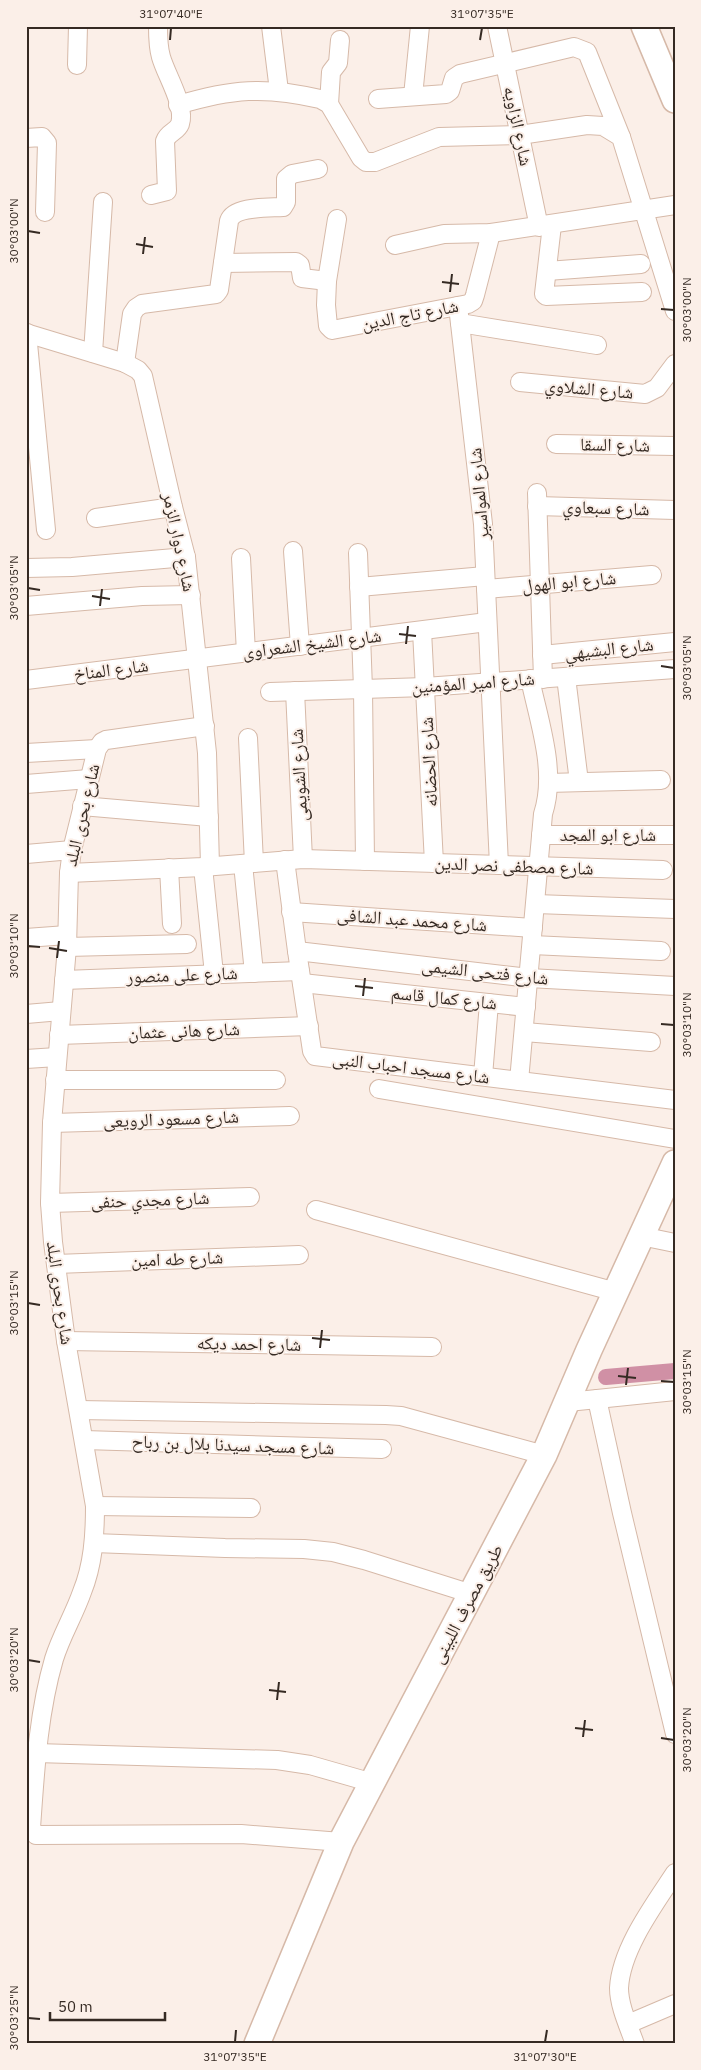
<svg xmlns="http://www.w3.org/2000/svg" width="701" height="2070" font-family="'IBM Plex Sans','Noto Naskh Arabic',sans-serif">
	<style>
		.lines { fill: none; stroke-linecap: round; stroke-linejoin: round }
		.canal { stroke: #d090a5; stroke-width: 16 }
		.street-casing { stroke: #d6b9a8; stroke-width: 20 }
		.secondary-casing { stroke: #d6b9a8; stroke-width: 28 }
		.street { stroke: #fff; stroke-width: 18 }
		.secondary { stroke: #fff; stroke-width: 25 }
		.ticks { fill: none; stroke: #352a23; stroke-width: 2 }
		.labels { text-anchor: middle; stroke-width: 4; stroke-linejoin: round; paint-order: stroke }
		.street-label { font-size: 18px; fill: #352a23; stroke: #fbefe8 }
		.neatline { fill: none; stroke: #352a23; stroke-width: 2 }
		.ticks-label { font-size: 12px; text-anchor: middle; fill: #352a23 }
	</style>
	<rect width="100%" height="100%" fill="#fbefe8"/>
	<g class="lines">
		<path class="canal" d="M606,1377L675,1371"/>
		<g class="street-casing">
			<g id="street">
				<path d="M271,26L279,91"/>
				<path d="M497,26L539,227"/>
				<path d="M77,65L78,26"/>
				<path d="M413,96L420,26"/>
				<path d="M378,99L446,94L450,91L454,78L460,74L574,47L587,52L621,137"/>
				<path d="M329,104L331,72L338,63L340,40"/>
				<path d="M178,105C231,89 265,86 320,99L329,104L361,158L366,162H375L439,137L520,135L587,125L603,126L621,137L675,311"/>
				<path d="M26,138L42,137L47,143L45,212"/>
				<path d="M151,195L167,191L165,141C168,132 177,132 180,124C186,106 166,75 161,57C158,47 158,37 158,26"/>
				<path d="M337,219L327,281L326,305L328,326L332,330L468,304L473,301L475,295L491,233"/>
				<path d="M552,225L544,294L546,296L642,292"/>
				<path d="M395,245L444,234L491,233L675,205"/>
				<path d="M223,263L296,262L300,265L302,278L327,281"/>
				<path d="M547,271L641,264"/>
				<path d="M458,306L483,524L499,865"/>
				<path d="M460,323L597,345"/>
				<path d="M26,333L125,363L138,370L143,376L173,507L186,557L207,753L210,866"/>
				<path d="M27,333L46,530"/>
				<path d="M93,353L103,202"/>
				<path d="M125,363L132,314L136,308L142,304L216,294L219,290L229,221C234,206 269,208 283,207L286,202V179L292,174L318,169"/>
				<path d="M520,382L645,394L657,388L675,364"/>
				<path d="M556,444L675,446"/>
				<path d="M537,493L543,679"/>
				<path d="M537,506L675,510"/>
				<path d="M96,518L173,507"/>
				<path d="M293,551L300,646"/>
				<path d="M358,553L363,689L365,861"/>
				<path d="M241,558L246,653"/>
				<path d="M26,568L72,567L186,557"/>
				<path d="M359,587L485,576"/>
				<path d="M486,589L652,575"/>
				<path d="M26,606L142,596L191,595"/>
				<path d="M422,631L434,863"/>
				<path d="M542,655L675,642"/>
				<path d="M566,677L579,782"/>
				<path d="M26,680L487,622"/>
				<path d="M295,691L303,859"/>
				<path d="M270,692L425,687L675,669"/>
				<path d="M205,726L106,740L102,742L97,749L72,850L69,873L67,947L52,1123L50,1203L53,1242L66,1341L95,1506C95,1536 93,1565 82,1592C74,1615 61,1636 54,1659C38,1714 35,1772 31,1828L36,1835L241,1834L341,1842"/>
				<path d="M248,738L254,863"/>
				<path d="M26,753L97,749"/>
				<path d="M548,783L661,780"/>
				<path d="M26,784L89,779"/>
				<path d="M82,806L209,817"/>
				<path d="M541,835H675"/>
				<path d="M26,854L72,850"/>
				<path d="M285,860L297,951L312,1051L315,1056L675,1100"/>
				<path d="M243,864L254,973"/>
				<path d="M203,867L214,974"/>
				<path d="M169,868L172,924"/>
				<path d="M69,873L203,867L303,859L663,870"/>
				<path d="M536,904L675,909"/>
				<path d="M291,912L533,928"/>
				<path d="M26,938L67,935"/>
				<path d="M532,945L661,951"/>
				<path d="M67,947L187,944"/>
				<path d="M297,951L529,978L675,986"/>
				<path d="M64,980L300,971"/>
				<path d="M302,983L526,1007"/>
				<path d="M26,1014L61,1011"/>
				<path d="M524,1032L651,1042"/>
				<path d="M59,1035L309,1026"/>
				<path d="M26,1059L57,1057"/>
				<path d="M483,1076L489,1003"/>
				<path d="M55,1080H276"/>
				<path d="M519,1081L543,814C557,771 539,722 530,679"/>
				<path d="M379,1089L675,1139"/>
				<path d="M52,1123L290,1116"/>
				<path d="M50,1203L250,1197"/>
				<path d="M316,1210L616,1292"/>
				<path d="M641,1236L675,1243"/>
				<path d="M56,1264L299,1255"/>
				<path d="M66,1341L432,1347"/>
				<path d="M597,1399L622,1513L675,1734"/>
				<path d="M568,1402L675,1391"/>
				<path d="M79,1410L386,1415L401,1416L544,1455"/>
				<path d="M84,1440L382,1449"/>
				<path d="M95,1506L251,1508"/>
				<path d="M94,1543L225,1548L304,1549L333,1552L364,1560L472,1594"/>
				<path d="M36,1753L277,1760L310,1765L373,1783"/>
				<path d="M628,2024L675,2004"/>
				<path d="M635,2044C629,2027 619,2006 619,1988C621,1949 654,1905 675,1873"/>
			</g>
		</g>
		<g class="secondary-casing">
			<g id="secondary">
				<path d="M644,26L675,100"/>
				<path d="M257,2044L341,1842L544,1455L589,1350L675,1163"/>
			</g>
		</g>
		<use href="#street" class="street"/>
		<use href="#secondary" class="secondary"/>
	</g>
	<path class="ticks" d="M170,40L171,28M480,40L482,28M28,231L40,233M136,244L153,247M143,254L145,237M442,282L459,284M450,292L452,274M661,309L674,310M28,588L40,590M92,596L110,599M100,606L102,589M399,634L416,636M406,644L408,626M661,666L674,668M28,946L40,947M49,948L67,951M57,958L59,941M355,986L373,988M363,996L365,978M661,1024L674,1025M28,1303L40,1305M312,1338L330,1340M320,1348L322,1330M618,1376L636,1378M661,1381L674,1382M626,1385L628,1368M28,1660L40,1662M269,1690L286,1692M277,1700L279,1682M575,1728L593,1730M583,1737L585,1720M661,1738L674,1740M28,2018L40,2019M235,2042L236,2030M545,2042L547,2030"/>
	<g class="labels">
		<g class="street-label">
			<text transform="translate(518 126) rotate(78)" y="6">شارع الزاويه</text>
			<text transform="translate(410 315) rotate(-11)" y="6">شارع تاج الدين</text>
			<text transform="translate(589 389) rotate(5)" y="6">شارع الشلاوي</text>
			<text transform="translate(615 445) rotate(1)" y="6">شارع السقا</text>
			<text transform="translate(479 494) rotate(-95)" y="6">شارع المواسير</text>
			<text transform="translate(606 508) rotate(2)" y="6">شارع سبعاوي</text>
			<text transform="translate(179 542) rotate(78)" y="6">شارع دوار الزمر</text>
			<text transform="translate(569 582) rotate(-5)" y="6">شارع ابو الهول</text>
			<text transform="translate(312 644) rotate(-7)" y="6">شارع الشيخ الشعراوى</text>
			<text transform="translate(609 649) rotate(-6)" y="6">شارع البشيهي</text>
			<text transform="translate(111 670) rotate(-7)" y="6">شارع المناخ</text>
			<text transform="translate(473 683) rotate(-4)" y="6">شارع امير المؤمنين</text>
			<text transform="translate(429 762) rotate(-93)" y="6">شارع الحضانه</text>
			<text transform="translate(299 775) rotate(-93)" y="6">شارع الشويمى</text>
			<text transform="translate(82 815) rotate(-77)" y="6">شارع بحرى البلد</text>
			<text x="608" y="841">شارع ابو المجد</text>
			<text transform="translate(514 866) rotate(2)" y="6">شارع مصطفى نصر الدين</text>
			<text transform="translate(412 920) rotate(4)" y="6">شارع محمد عبد الشافى</text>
			<text transform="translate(485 972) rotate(6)" y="6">شارع فتحى الشيمى</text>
			<text transform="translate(182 975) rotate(-2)" y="6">شارع على منصور</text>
			<text transform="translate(444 998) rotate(6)" y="6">شارع كمال قاسم</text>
			<text transform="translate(184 1031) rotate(-2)" y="6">شارع هانى عثمان</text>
			<text transform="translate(411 1068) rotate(7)" y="6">شارع مسجد احباب النبى</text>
			<text transform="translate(171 1119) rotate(-2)" y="6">شارع مسعود الرويعى</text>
			<text transform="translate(150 1200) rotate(-2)" y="6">شارع مجدي حنفى</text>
			<text transform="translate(177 1259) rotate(-2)" y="6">شارع طه امين</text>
			<text transform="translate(60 1293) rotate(82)" y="6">شارع بحرى البلد</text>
			<text transform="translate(249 1344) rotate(1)" y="6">شارع احمد ديكه</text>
			<text transform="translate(233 1445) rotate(2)" y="6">شارع مسجد سيدنا بلال بن رباح</text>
			<text transform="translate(467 1604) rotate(-62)" y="6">طريق مصرف اللبينى</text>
		</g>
	</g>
	<rect width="701" height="2070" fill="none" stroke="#fbefe8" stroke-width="55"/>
	<path d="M50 2012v8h115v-8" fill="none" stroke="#352a23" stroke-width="2.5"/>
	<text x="58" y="2012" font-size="15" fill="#352a23" stroke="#fbefe8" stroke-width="4" paint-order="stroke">50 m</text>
	<rect x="28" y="28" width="646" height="2014" class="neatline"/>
	<g class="ticks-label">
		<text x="171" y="18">31°07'40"E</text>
		<text x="482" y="18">31°07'35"E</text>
		<text transform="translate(14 231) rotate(-90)" y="4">30°03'00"N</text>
		<text transform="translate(687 310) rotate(-90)" y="4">30°03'00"N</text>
		<text transform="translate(14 588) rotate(-90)" y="4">30°03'05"N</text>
		<text transform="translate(687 668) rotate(-90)" y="4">30°03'05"N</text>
		<text transform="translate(14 946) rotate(-90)" y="4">30°03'10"N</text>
		<text transform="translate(687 1025) rotate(-90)" y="4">30°03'10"N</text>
		<text transform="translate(14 1303) rotate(-90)" y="4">30°03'15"N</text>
		<text transform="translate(687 1382) rotate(-90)" y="4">30°03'15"N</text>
		<text transform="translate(14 1660) rotate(-90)" y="4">30°03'20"N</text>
		<text transform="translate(687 1740) rotate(-90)" y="4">30°03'20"N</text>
		<text transform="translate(14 2018) rotate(-90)" y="4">30°03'25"N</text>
		<text x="235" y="2061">31°07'35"E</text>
		<text x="545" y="2061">31°07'30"E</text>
	</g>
</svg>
